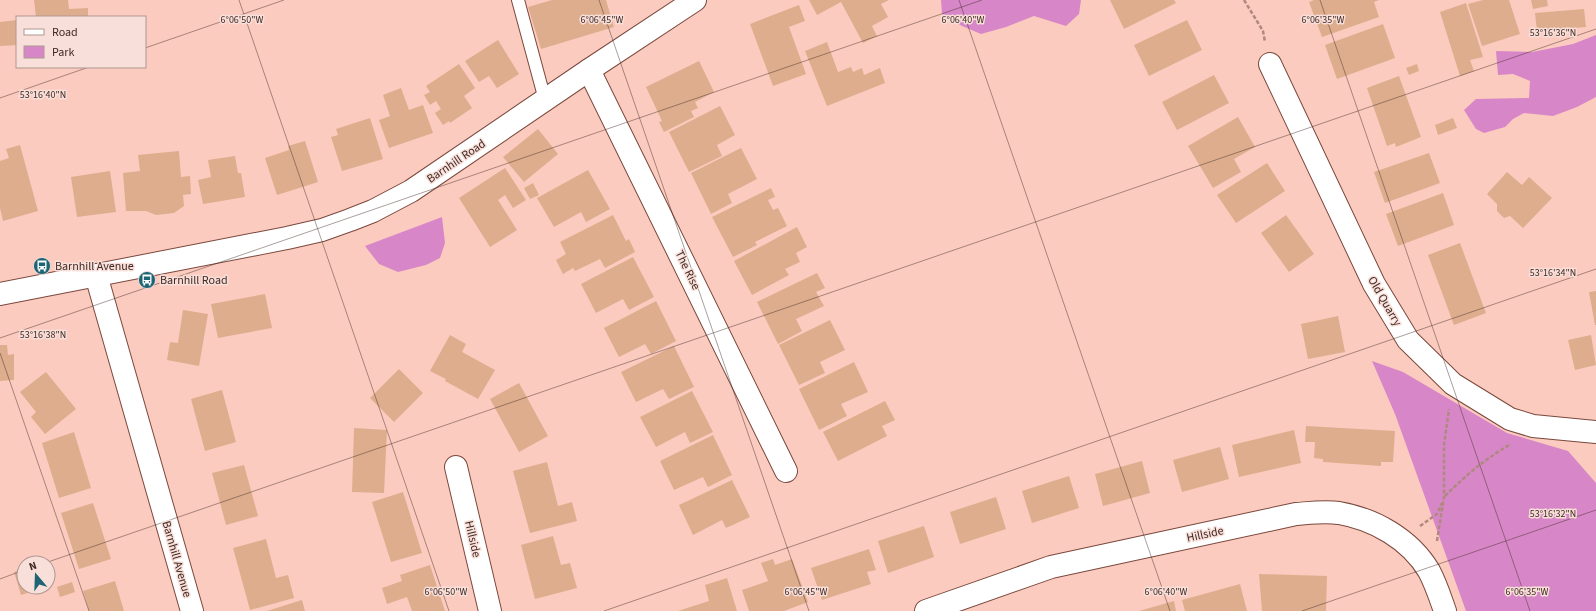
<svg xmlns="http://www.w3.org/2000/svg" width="1596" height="611" font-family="'Source Sans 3',sans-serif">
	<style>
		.green { fill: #d787c7 }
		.building { fill: #dead8d }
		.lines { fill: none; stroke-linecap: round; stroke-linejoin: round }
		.service-casing { stroke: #7a483c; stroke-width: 14 }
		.minor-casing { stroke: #7a483c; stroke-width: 24 }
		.secondary-casing { stroke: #7a483c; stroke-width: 24 }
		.path { stroke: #af897f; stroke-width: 2.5; stroke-dasharray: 4 2; stroke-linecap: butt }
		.service { stroke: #fff; stroke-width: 12 }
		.minor { stroke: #fff; stroke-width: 22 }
		.secondary { stroke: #fff; stroke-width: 22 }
		.ticks { fill: none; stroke: #412a24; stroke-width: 1; stroke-opacity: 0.45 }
		.labels { text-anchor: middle; stroke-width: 3; stroke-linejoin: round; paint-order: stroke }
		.street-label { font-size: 12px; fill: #412a24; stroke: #f8dfd9 }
		.poi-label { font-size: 12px; fill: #412a24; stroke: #f8dfd9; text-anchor: start }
		.ticks-label { font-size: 10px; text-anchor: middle; fill: #412a24; stroke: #f8dfd9; stroke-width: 3; stroke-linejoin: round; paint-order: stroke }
	</style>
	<rect width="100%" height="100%" fill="#fccbbf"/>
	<g class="green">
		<path d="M941,0H1081L1079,14L1066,26L1034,16L1006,27L981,34L962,26L942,14Z"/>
		<path d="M1596,35V97L1577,107L1553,116L1524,113L1513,119L1505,127L1484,133L1476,129L1464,110L1476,99L1529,98L1530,81L1513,74L1498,75L1496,51L1532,52L1573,44Z"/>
		<path d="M442,217L445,243L440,258L426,265L398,272L379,264L365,246Z"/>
		<path d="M1372,361L1403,372L1507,433L1568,451L1596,483V611H1466L1395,414Z"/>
	</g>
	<g class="building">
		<path d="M34,0H68L69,9L88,8V17H36Z"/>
		<path d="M552,0H606L614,27L541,49L528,7Z"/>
		<path d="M809,0H889L881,4L888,17L872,26L877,36L863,43L841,2L817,15Z"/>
		<path d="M1110,0H1174L1176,3L1124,29Z"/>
		<path d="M1314,0H1379L1374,2L1379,17L1322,37L1309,2Z"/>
		<path d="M1483,0H1509L1520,34L1482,46L1468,4Z"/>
		<path d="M1531,0H1547L1548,6L1533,9Z"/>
		<path d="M1466,3L1483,57L1470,60L1474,71L1460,76L1440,12Z"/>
		<path d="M799,5L805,21L789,27L806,74L773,86L750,24Z"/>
		<path d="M1584,9L1586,27L1537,31L1535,13Z"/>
		<path d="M17,20V45L0,46V22Z"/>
		<path d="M1187,20L1202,50L1149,76L1134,45Z"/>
		<path d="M1383,24L1395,58L1337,79L1325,45Z"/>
		<path d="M498,40L519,74L497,88L489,76L479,82L465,61Z"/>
		<path d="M827,42L838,72L851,67L853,72L862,68L864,75L880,68L885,83L827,106L805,51Z"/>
		<path d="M699,61L714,92L695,102L698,108L691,111L694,117L664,132L659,122L662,121L646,87Z"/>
		<path d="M459,64L475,88L464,96L472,108L450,123L449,121L443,125L435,113L441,109L436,101L430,105L424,95L430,92L426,86Z"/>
		<path d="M1417,64L1419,71L1409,75L1406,68Z"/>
		<path d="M1214,75L1229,103L1177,130L1162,102Z"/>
		<path d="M1399,76L1421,137L1396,147L1395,143L1387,146L1367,88Z"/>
		<path d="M401,88L409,110L423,105L433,133L389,148L379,120L390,116L383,95Z"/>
		<path d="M720,106L735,135L717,145L722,156L689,172L669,132Z"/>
		<path d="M1238,117L1255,147L1234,159L1241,172L1213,188L1188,146Z"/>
		<path d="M370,118L383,159L342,171L331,137L338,135L336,129Z"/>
		<path d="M1453,118L1457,128L1438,135L1435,125Z"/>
		<path d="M538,129L558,154L524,182L503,157Z"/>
		<path d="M305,141L318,182L277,195L265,158L289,150L288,146Z"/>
		<path d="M20,145L38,211L3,221L0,208V161L9,158L6,149Z"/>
		<path d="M741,148L757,179L728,194L732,203L711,214L691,173Z"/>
		<path d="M179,151L181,177L190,176L191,194L183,195L184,206L174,213L156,215L146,211H126L123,173L140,171L138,155Z"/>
		<path d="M1429,153L1440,183L1385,203L1374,172Z"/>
		<path d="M235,156L238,173H241L245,197L203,204L198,180L211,177L208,160Z"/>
		<path d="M1267,163L1285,191L1236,223L1217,195Z"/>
		<path d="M505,168L526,200L513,208L505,195L498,200L517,230L490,247L459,198Z"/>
		<path d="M588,170L610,209L586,222L581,212L554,227L537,198Z"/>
		<path d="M110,171L116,212L77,217L71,177Z"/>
		<path d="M1507,172L1522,185L1529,177L1552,198L1523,228L1510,216L1504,218L1497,211V204L1487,194Z"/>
		<path d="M533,183L539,195L530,199L524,188Z"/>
		<path d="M771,188L775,197L768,200L773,210L778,208L787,226L755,242L757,245L733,257L712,217Z"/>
		<path d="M1443,193L1454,225L1398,246L1386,214Z"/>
		<path d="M613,215L626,241L629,239L635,252L605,268L600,259L575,271L573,268L563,274L556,260L566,254L560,242Z"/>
		<path d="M1286,215L1314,254L1289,272L1261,233Z"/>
		<path d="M797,227L807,247L796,253L800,262L785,269L789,275L752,295L734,261Z"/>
		<path d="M1460,243L1486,313L1454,325L1428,255Z"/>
		<path d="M633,257L654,297L629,310L623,299L596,313L581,284Z"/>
		<path d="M817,273L825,288L816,292L824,306L796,319L802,331L778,344L757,302Z"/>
		<path d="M1596,291V325H1595L1589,292Z"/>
		<path d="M265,294L272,328L218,338L211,304Z"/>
		<path d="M656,301L676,341L651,354L645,344L619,357L604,328Z"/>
		<path d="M183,310L208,314L199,366L167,360L170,342L178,343Z"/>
		<path d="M1338,316L1345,352L1308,359L1301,324Z"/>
		<path d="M830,320L845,350L820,362L825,373L799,385L779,345Z"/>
		<path d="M450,335L466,344L462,352L495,370L478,399L445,381L446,379L430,371Z"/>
		<path d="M1591,335L1596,365L1575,370L1568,340Z"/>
		<path d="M0,345H7L8,355L14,354V380L0,381Z"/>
		<path d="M674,346L694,387L669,399L663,389L636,402L621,372Z"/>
		<path d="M854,362L868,392L841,404L847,416L819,430L799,389Z"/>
		<path d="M399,369L423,393L394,422L370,398Z"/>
		<path d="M46,372L76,409L45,434L31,417L36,412L20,392Z"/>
		<path d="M519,383L548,436L519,452L490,399Z"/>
		<path d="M222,390L236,442L205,451L191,399Z"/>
		<path d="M692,391L713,432L690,443L685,432L656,447L640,417Z"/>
		<path d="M885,401L895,420L882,426L887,436L838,461L823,432Z"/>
		<path d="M1306,426L1395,431L1393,462H1381V466L1323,462V459L1314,458L1315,442H1305Z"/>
		<path d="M354,428L387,430L384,493L352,492Z"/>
		<path d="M1294,430L1301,463L1239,477L1232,445Z"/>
		<path d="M74,432L91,488L59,498L42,443Z"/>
		<path d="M713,435L732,475L708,487L703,477L674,490L660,461Z"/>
		<path d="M1220,447L1229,479L1182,492L1173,460Z"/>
		<path d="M1142,461L1150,493L1103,506L1095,474Z"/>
		<path d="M547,462L558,506L572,502L577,521L530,533L513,471Z"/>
		<path d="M244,465L258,516L226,525L212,473Z"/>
		<path d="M1069,476L1079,508L1032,523L1022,491Z"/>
		<path d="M732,480L750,517L726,528L722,520L693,535L679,505Z"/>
		<path d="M403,492L422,553L391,562L372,502Z"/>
		<path d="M996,497L1006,529L960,544L950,512Z"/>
		<path d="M93,503L111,559L79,569L61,513Z"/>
		<path d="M924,526L934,557L888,573L878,541Z"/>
		<path d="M553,536L561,565L570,563L577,588L535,599L521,545Z"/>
		<path d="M266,539L276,578L288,575L294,598L250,610L233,548Z"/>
		<path d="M869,549L876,570L867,572L871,584L822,600L811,568Z"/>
		<path d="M773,559L775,565L792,559L808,602L784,611H749L742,590L768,581L761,563Z"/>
		<path d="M430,565L445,611H412L407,597L387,604L382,588L402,581L400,575Z"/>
		<path d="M24,569V587H33L34,591L21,595L14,572Z"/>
		<path d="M1259,574L1327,576L1326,611H1262Z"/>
		<path d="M727,578L737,611H678L709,601L705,585Z"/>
		<path d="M115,581L124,611H89L83,591Z"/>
		<path d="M72,582L75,592L60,597L57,587Z"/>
		<path d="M1240,584L1247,611H1185L1182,600Z"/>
		<path d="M302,600L305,611H267Z"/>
		<path d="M1174,601L1176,611H1139Z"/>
	</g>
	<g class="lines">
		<g class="service-casing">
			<path id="service" d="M518,0L545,100"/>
		</g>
		<g class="minor-casing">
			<g id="minor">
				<path d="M1270,64L1374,284L1408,340L1453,384L1510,419L1533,426L1596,432"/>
				<path d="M589,70L786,471"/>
				<path d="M96,275L192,611"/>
				<path d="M456,467L490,611"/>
				<path d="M926,611L1051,567L1296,514C1310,513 1324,511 1339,513C1374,519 1410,539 1429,571C1436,584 1440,597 1445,611"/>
			</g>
		</g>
		<g class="secondary-casing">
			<path id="secondary" d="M0,294L287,238L322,230L350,220L373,211L411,191L589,70L695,0"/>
		</g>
		<g class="path">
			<path d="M1244,0L1263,31L1265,42"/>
			<path d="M1445,496C1465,476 1486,458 1511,444"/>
			<path d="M1420,526L1437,514L1442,503"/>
			<path d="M1437,541L1444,497V445L1449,409"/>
		</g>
		<use href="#service" class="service"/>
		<use href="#minor" class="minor"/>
		<use href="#secondary" class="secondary"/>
	</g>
	<path class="ticks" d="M239,0L449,611M599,0L809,611M959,0L1170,611M1320,0L1530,611M145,48L284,0M0,98L89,67M0,338L982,0M0,353L89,611M45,563L1596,29M0,579L24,570M604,611L1596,269M1302,611L1596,510"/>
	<defs>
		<g id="bus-disc" transform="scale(0.9)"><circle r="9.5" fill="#1d6574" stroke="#f8dfd9"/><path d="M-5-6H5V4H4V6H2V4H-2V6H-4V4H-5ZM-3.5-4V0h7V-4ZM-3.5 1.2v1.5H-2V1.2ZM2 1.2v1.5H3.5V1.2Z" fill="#fff"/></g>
	</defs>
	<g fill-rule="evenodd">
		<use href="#bus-disc" x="42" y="266"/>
		<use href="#bus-disc" x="147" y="280"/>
	</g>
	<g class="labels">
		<g class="street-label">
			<text transform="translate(456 161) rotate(-34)" y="4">Barnhill Road</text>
			<text transform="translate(688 270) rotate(64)" y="4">The Rise</text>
			<text transform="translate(1385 301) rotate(60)" y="4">Old Quarry</text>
			<text transform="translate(1205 534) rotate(-12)" y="4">Hillside</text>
			<text transform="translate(473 539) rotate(77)" y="4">Hillside</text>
			<text transform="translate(177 559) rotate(74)" y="4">Barnhill Avenue</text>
		</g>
		<g class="poi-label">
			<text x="55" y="270">Barnhill Avenue</text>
			<text x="160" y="284">Barnhill Road</text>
		</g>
	</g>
	<g class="ticks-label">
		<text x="242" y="23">6°06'50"W</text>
		<text x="602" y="23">6°06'45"W</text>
		<text x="963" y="23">6°06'40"W</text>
		<text x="1323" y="23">6°06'35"W</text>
		<text x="1553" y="36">53°16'36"N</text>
		<text x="43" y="98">53°16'40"N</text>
		<text x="1553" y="276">53°16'34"N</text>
		<text x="43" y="338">53°16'38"N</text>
		<text x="1553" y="517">53°16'32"N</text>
		<text x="446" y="595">6°06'50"W</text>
		<text x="806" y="595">6°06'45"W</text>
		<text x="1166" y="595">6°06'40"W</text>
		<text x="1527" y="595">6°06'35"W</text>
	</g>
	<rect x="16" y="16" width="130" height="52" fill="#f8dfd9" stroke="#af9791"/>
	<rect x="24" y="29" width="20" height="6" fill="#ffffff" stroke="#af9791"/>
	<text x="52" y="36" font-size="12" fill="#412a24">Road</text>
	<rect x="24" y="46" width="20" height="12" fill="#d787c7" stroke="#af9791"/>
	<text x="52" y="56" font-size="12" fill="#412a24">Park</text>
	<g transform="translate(36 575) rotate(341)"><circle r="19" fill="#f8dfd9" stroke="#af9791"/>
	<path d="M0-3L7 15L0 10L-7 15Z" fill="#1d6574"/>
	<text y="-6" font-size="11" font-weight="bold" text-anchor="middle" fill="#412a24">N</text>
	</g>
</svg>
